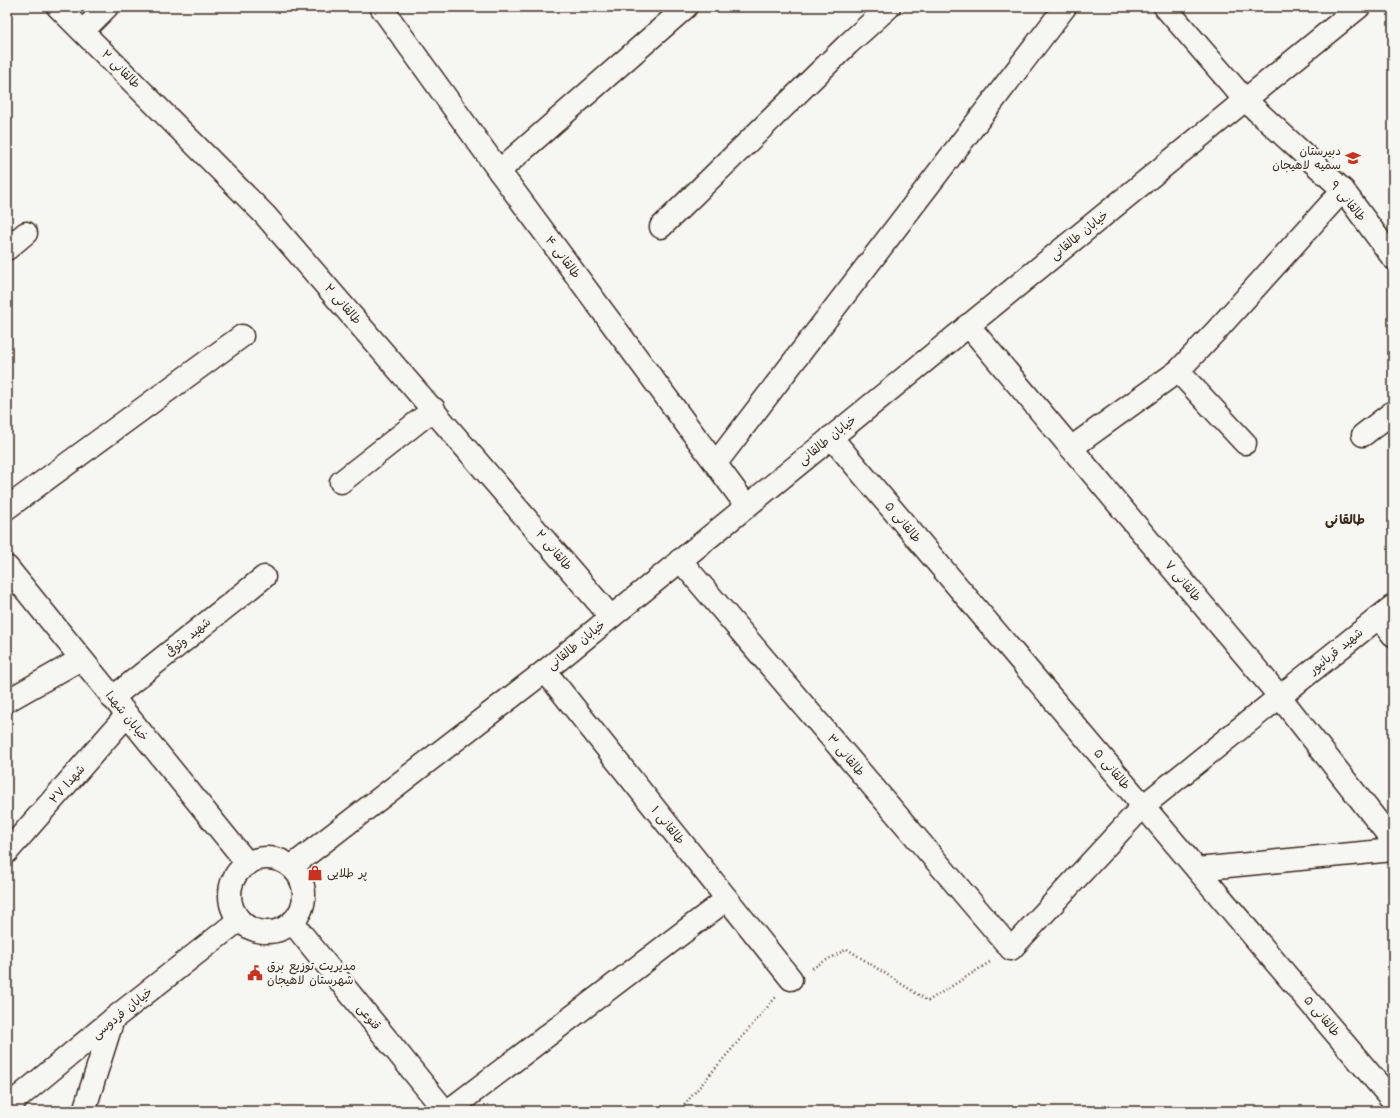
<svg xmlns="http://www.w3.org/2000/svg" width="1400" height="1118" font-family="'Architects Daughter','Playpen Sans Arabic',sans-serif">
	<style>
		.lines { fill: none; stroke-linecap: round; stroke-linejoin: round }
		.minor-casing { stroke: #3b2a1e; stroke-width: 25 }
		.major-casing { stroke: #3b2a1e; stroke-width: 25 }
		.path { stroke: #3b2a1e; stroke-width: 2.5; stroke-dasharray: 1 3; stroke-linecap: butt }
		.minor { stroke: #f6f6f2; stroke-width: 22 }
		.major { stroke: #f6f6f2; stroke-width: 22 }
		.labels { text-anchor: middle; stroke-width: 4; stroke-linejoin: round; paint-order: stroke }
		.street-label { font-size: 12px; fill: #3b2a1e; stroke: #f6f6f2 }
		.poi-label { font-size: 12px; fill: #3b2a1e; stroke: #f6f6f2; text-anchor: start }
		.neighbourhood-label { font-size: 13px; font-weight: bold; fill: #3b2a1e; stroke: #f6f6f2 }
	</style>
	<rect width="100%" height="100%" fill="#f6f6f2"/>
	<filter id="ink" filterUnits="userSpaceOnUse"><feTurbulence type="fractalNoise" baseFrequency=".025" numOctaves="2"/><feDisplacementMap in="SourceGraphic" scale="8" xChannelSelector="R" yChannelSelector="G"/><feConvolveMatrix kernelMatrix="1 2 1 2 8 2 1 2 1" color-interpolation-filters="sRGB"/></filter>
	<g filter="url(#ink)">
		<g class="lines">
			<g class="minor-casing">
				<g id="minor">
					<path d="M58,7L265,215L611,617"/>
					<path d="M381,7L499,171L746,505"/>
					<path d="M1165,7L1245,100L1343,190L1393,258"/>
					<path d="M83,31L107,7"/>
					<path d="M499,171L686,7"/>
					<path d="M661,227L848,44L889,7"/>
					<path d="M7,249L26,233"/>
					<path d="M968,325L1280,697L1393,841"/>
					<path d="M1178,371L1245,443"/>
					<path d="M1363,435L1393,412"/>
					<path d="M831,437L1393,1101"/>
					<path d="M1071,448L1178,371L1216,331L1343,190"/>
					<path d="M716,463L1065,7"/>
					<path d="M341,482L434,409"/>
					<path d="M7,508L242,336"/>
					<path d="M680,560L1011,949L1143,806L1393,606"/>
					<path d="M1379,617L1393,635"/>
					<path d="M545,671L791,979"/>
					<path d="M112,698L264,577"/>
					<path d="M7,701L81,659"/>
					<path d="M7,852L127,715"/>
					<path d="M1197,869L1393,850"/>
					<path d="M84,1111L113,1019"/>
					<path d="M448,1111L727,899"/>
				</g>
			</g>
			<g class="major-casing">
				<g id="major">
					<path d="M7,567L248,864"/>
					<circle cx="267" cy="895" r="37"/>
					<path d="M291,867L545,671L1359,7"/>
					<path d="M292,922L445,1111"/>
					<path d="M7,1107L113,1019L239,920"/>
				</g>
			</g>
			<g class="path">
				<path d="M812,968L847,949L928,1001L990,962"/>
				<path d="M679,1111L776,997"/>
			</g>
			<use href="#minor" class="minor"/>
			<use href="#major" class="major"/>
		</g>
	</g>
	<defs>
		<g id="school-bare" transform="scale(1.2)"><path d="M0-5L7-2L0 1L-7-2ZM-4 1L0 2.5L4 1V4Q0 6-4 4Z" fill="#c8321e" stroke="#f6f6f2" stroke-width="2.5" paint-order="stroke"/></g>
		<g id="shop-bare" transform="scale(1.2)"><path d="M-5-2.5h2.3a2.7 3.5 0 0 1 5.4 0H5L5.5 6h-11ZM-1.5-2.5h3a1.5 2.3 0 0 0-3 0Z" fill="#c8321e" stroke="#f6f6f2" stroke-width="2.5" paint-order="stroke"/></g>
		<g id="civic-bare" transform="scale(1.2)"><path d="M-.6-6.5H3V-4.5H.6V-3L4-1V1h2V6H-6V1h2V-1L-.6-3ZM-1.2 2.5V6h2.4V2.5Z" fill="#c8321e" stroke="#f6f6f2" stroke-width="2.5" paint-order="stroke"/></g>
	</defs>
	<g fill-rule="evenodd">
		<use href="#school-bare" x="1353" y="158"/>
		<use href="#shop-bare" x="315" y="873"/>
		<use href="#civic-bare" x="255" y="973"/>
	</g>
	<g class="labels">
		<g class="street-label">
			<text transform="translate(121 69) rotate(45)" y="4">طالقانی ۲</text>
			<text transform="translate(1348 201) rotate(50)" y="4">طالقانی ۹</text>
			<text transform="translate(1079 235) rotate(-39)" y="4">خیابان طالقانی</text>
			<text transform="translate(563 257) rotate(53)" y="4">طالقانی ۴</text>
			<text transform="translate(343 304) rotate(49)" y="4">طالقانی ۲</text>
			<text transform="translate(827 440) rotate(-39)" y="4">خیابان طالقانی</text>
			<text transform="translate(903 522) rotate(50)" y="4">طالقانی ۵</text>
			<text transform="translate(554 550) rotate(50)" y="4">طالقانی ۲</text>
			<text transform="translate(1183 581) rotate(50)" y="4">طالقانی ۷</text>
			<text transform="translate(188 637) rotate(-39)" y="4">شهید وثوقی</text>
			<text transform="translate(576 645) rotate(-39)" y="4">خیابان طالقانی</text>
			<text transform="translate(1336 651) rotate(-39)" y="4">شهید قربانپور</text>
			<text transform="translate(127 716) rotate(51)" y="4">خیابان شهدا</text>
			<text transform="translate(846 755) rotate(50)" y="4">طالقانی ۳</text>
			<text transform="translate(1112 769) rotate(50)" y="4">طالقانی ۵</text>
			<text transform="translate(67 784) rotate(-49)" y="4">۲۷ شهدا</text>
			<text transform="translate(668 825) rotate(51)" y="4">طالقانی ۱</text>
			<text transform="translate(122 1013) rotate(-39)" y="4">خیابان فردوسی</text>
			<text transform="translate(1322 1016) rotate(50)" y="4">طالقانی ۵</text>
			<text transform="translate(369 1017) rotate(51)" y="4">قنوعی</text>
		</g>
		<g class="poi-label">
			<text x="1341" y="155" text-anchor="end">دبیرستان<tspan x="1341" dy="14">سمیه لاهیجان</tspan></text>
			<text x="327" y="877">پر طلایی</text>
			<text x="267" y="970">مدیریت توزیع برق<tspan x="267" dy="14">شهرستان لاهیجان</tspan></text>
		</g>
		<g class="neighbourhood-label">
			<text x="1345" y="524">طالقانی</text>
		</g>
	</g>
	<rect width="1400" height="1118" fill="none" stroke="#f6f6f2" stroke-width="24"/>
	<rect x="12" y="12" width="1376" height="1094" fill="none" stroke="#3b2a1e" stroke-width="1.5" filter="url(#ink)"/>
</svg>
